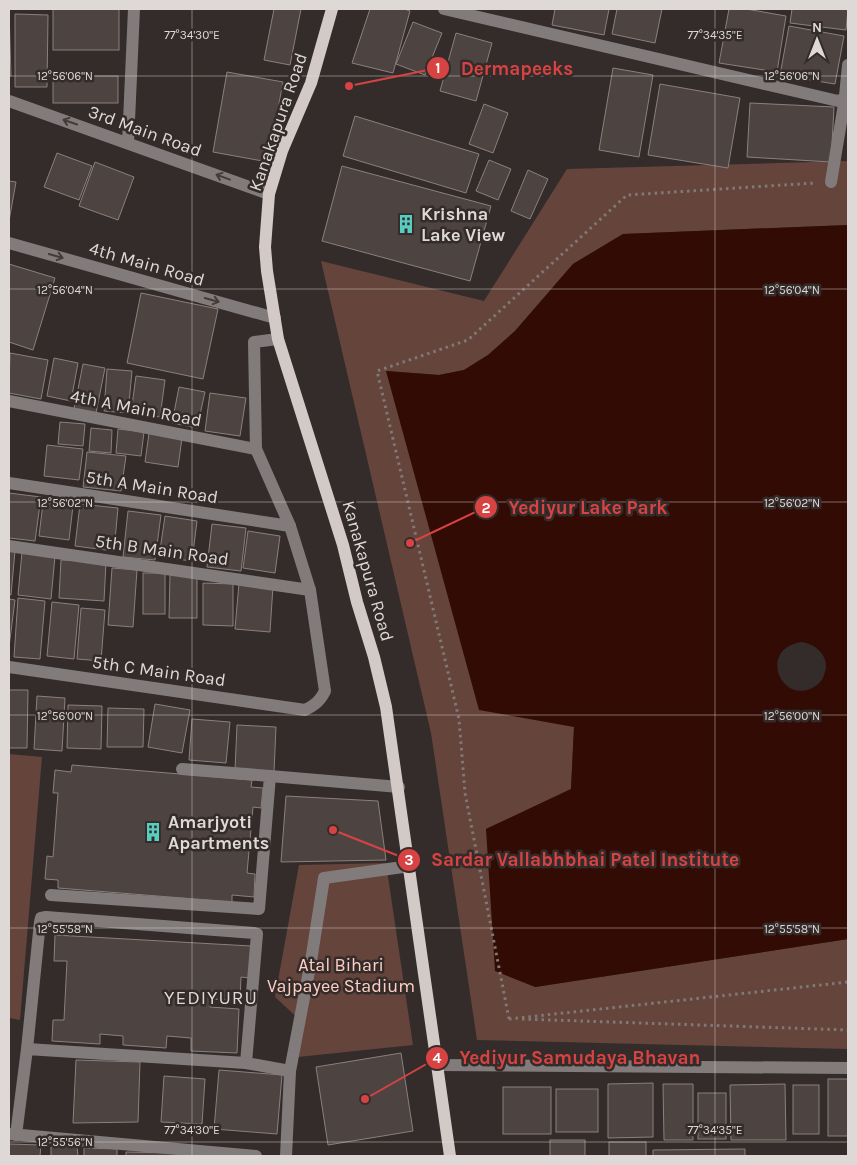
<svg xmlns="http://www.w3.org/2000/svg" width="857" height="1165" font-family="Karla,sans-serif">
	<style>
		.green { fill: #65443c }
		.water { fill: #310b04; fill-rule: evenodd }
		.building { fill: #4d4442; stroke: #8a807d }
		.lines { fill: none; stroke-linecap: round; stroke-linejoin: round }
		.path { stroke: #7f7977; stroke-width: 3; stroke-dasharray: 2.5 4; stroke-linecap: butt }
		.minor { stroke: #817c7b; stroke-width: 12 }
		.major { stroke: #d3cac8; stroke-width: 12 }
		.oneway { stroke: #433c3a }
		.ticks { fill: none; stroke: #ded9d7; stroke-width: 1; stroke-opacity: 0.45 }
		.labels { text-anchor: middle; stroke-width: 5; stroke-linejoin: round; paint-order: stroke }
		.street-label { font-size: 18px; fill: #ded9d7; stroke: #342c2a }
		.poi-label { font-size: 18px; font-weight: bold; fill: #ded9d7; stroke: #342c2a; text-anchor: start }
		.park-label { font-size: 18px; fill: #fecfc3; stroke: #342c2a }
		.neighbourhood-label { font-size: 19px; letter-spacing: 1px; fill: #ded9d7; stroke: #342c2a }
		.ticks-label { font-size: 12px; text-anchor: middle; fill: #ded9d7; stroke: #342c2a; stroke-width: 5; stroke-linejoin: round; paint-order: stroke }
		.leader { fill: none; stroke: #d74342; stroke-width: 2 }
		.callout-dot { fill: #d74342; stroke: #342c2a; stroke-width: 2 }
		.mark-label { font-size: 15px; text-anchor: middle; font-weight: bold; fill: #fff }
		.callout-label { font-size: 19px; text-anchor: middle; font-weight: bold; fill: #d74342; stroke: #342c2a; stroke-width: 5; stroke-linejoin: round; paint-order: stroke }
	</style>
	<rect width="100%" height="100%" fill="#342c2a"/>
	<g class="green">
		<path d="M848,161V225L623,234L573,264L515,331L488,355L464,370L439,375L386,371L574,727L571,789L486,829L535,987L848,939V1049L477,1040L431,733L321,261L484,301L567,169Z"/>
		<path d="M9,754L42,757L20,1020L9,1018Z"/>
		<path d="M386,863L413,1045L298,1057L301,1021L275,997L299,865Z"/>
	</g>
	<path class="water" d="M848,225V939L535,987L495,971L486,829L571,789L574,727L479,710L386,371L439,375L464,370L488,355L515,331L573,264L623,234ZM802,642C818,645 831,658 824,675C822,681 818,685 812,688C780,704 758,648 802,642Z"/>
	<g class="building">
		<rect x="53" y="9" width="66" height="41"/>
		<path d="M274,9H301L290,65L264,60Z"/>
		<path d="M370,9H404L410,11L393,73L352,63Z"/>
		<path d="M555,9H609L604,35L552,25Z"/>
		<path d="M617,9H662L655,43L612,34Z"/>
		<path d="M729,9H746L786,16L777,72L719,63Z"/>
		<path d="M792,9H848L846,30L790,23Z"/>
		<path d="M9,10L11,76H9Z"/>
		<path d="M15,14L48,15L47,87H15Z"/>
		<path d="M413,22L442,33L425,75L396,64Z"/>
		<path d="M789,26L844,36L835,84L780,75Z"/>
		<path d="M456,33L492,43L476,101L440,91Z"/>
		<path d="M613,68L653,75L639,157L599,150Z"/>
		<path d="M227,72L283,82L268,162L213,152Z"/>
		<rect x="53" y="76" width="65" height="27"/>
		<path d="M660,84L740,98L728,168L648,155Z"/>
		<path d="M750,103L834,107L831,162L747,157Z"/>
		<path d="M484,104L508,113L493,153L469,144Z"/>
		<path d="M355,116L479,154L466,193L343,156Z"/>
		<path d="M57,153L92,166L79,200L44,187Z"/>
		<path d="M489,160L511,169L498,200L476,191Z"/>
		<path d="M95,162L134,177L118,220L79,206Z"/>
		<path d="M342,166L491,206L470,281L322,241Z"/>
		<path d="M528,170L548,179L530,219L511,211Z"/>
		<path d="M9,181L16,182L9,221Z"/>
		<path d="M9,264L55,278L33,350L9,342Z"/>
		<path d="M141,293L218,309L203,379L127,363Z"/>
		<path d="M10,353L48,360L41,399L9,393Z"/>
		<path d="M54,358L78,363L71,401L47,396Z"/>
		<path d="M83,364L105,368L96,413L74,409Z"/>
		<path d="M107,369L132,371L128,413L104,411Z"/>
		<path d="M136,376L165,380L160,417L131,413Z"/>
		<path d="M179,387L205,392L197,428L172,423Z"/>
		<path d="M210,393L246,398L240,436L205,431Z"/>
		<path d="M60,422L85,424L83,446L58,444Z"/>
		<path d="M91,428L112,430L111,453L89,451Z"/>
		<path d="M118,429L144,432L141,456L116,453Z"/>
		<path d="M149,433L182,438L178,467L145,462Z"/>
		<path d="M47,445L83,449L79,480L44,476Z"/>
		<path d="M87,452L126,456L121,491L83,487Z"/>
		<path d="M9,493L41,497L35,541L9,538Z"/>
		<path d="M43,503L73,506L69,540L39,536Z"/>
		<path d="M80,504L118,508L114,551L75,546Z"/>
		<path d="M128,511L161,515L155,560L123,557Z"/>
		<path d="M165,516L197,521L192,561L159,557Z"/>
		<path d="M212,524L246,528L241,571L207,567Z"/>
		<path d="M248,531L280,536L275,573L243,568Z"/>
		<path d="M9,550L15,551L11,595H9Z"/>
		<path d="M22,552L55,556L51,599L18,595Z"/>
		<path d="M61,560L106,562L104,601L59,598Z"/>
		<path d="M112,568L137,570L133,627L108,625Z"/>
		<rect x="143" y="573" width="22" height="41"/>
		<path d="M170,574H197V618H169Z"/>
		<path d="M203,583L233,584V626L203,625Z"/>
		<path d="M239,583L273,586L270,632L235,629Z"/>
		<path d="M18,598L45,601L40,659L14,657Z"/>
		<path d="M9,599L15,600L9,647Z"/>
		<path d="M52,602L79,605L74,659L47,656Z"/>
		<path d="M81,608L105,610L101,661L77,659Z"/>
		<path d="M9,690H28L27,748H9Z"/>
		<path d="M37,696L65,698L62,751L34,749Z"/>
		<path d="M155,704L190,710L182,753L148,747Z"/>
		<path d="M68,705L102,706L101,749L67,748Z"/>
		<path d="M108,708L144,709L143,747H107Z"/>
		<path d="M192,719L230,722L226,763L189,760Z"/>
		<path d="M237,725L276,727L274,772L235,770Z"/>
		<path d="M72,765L252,780L251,787L263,788L261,808L253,807L247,873L255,874L254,897L232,895V902L58,888V880L45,879L47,856L53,857L58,793H53L55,770L71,772Z"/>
		<path d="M286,796L378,801L386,860L281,862Z"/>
		<path d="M55,935L251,946L249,978L241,977L240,1001L210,999V1007L239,1009L237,1053L191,1051V1038L167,1036L166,1048L123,1045V1036L100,1034V1044L52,1041L53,1020H64L67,961H54Z"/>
		<path d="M401,1053L413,1131L328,1145L316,1067Z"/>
		<path d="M76,1060L140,1062L138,1122L73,1123Z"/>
		<path d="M219,1070L282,1075L277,1134L214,1129Z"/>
		<path d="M164,1076L205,1079L202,1124L161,1122Z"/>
		<rect x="828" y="1079" width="20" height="57"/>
		<path d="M653,1083V1137L608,1138V1084Z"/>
		<path d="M663,1084H693V1140H664Z"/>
		<path d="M785,1084L786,1140H731L730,1085Z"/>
		<rect x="793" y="1085" width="26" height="49"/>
		<rect x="503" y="1087" width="48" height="47"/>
		<rect x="556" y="1089" width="42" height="43"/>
		<rect x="698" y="1093" width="28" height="46"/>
		<rect x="550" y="1140" width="35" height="16"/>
		<rect x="609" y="1142" width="37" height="14"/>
		<path d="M9,1144L41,1145L40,1156H9Z"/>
		<path d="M77,1146L78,1156H51V1147Z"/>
		<path d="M84,1148L117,1149V1156H84Z"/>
		<path d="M745,1149V1156H653V1150Z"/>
		<path d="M126,1152L177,1153V1156H126Z"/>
	</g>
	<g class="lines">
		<g class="path">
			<path d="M509,1019L465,793L459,719L377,371L468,340L627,195L815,183"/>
			<path d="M509,1019L848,982"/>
			<path d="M522,1019L848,1030"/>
		</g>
		<g class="minor">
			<path d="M444,9L838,101L843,99L845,96L848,65"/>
			<path d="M9,101L269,194"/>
			<path d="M128,143L134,9"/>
			<path d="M831,182L845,98"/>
			<path d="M9,243L275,318"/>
			<path d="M9,401L256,449"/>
			<path d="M9,483L290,526"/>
			<path d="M9,546L310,590"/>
			<path d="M9,667L305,710C315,705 320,701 325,691L310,590L290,526L256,449L254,342L278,339"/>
			<path d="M270,776L399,787"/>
			<path d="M51,895L259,909L270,776L182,769"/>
			<path d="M27,1049L40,922L41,918L46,917L254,933L257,934L246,1063"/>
			<path d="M438,1065L848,1068"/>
			<path d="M10,1134L256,1156"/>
			<path d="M16,1135L27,1049L246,1063L290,1071"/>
			<path d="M286,1156L290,1071L311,961L324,878L410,866"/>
		</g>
		<path class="major" d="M332,9L311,83L282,151L269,194L265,247L267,271L278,339L343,545L357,602L374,657L386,707L450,1156"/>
	</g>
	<defs><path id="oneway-shaft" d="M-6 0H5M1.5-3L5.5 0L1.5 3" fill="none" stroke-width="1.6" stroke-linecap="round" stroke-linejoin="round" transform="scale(1.25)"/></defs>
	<g class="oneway">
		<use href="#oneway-shaft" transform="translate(70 122) rotate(-161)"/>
		<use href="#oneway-shaft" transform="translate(223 177) rotate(-160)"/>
		<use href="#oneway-shaft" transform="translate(56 256) rotate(16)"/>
		<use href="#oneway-shaft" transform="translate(212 300) rotate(16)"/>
	</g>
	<path class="ticks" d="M192,9V1156M715,9V1156M9,76H848M9,289H848M9,502H848M9,715H848M9,928H848M9,1142H848"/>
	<defs>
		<g id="building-bare" transform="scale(1.5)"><path d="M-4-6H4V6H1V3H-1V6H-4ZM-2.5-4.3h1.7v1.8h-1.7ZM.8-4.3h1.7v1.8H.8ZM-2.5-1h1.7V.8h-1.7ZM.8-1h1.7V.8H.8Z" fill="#58cec0" stroke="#342c2a" stroke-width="2.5" paint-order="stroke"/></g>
	</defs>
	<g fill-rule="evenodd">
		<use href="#building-bare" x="406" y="224"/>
		<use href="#building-bare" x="153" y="832"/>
	</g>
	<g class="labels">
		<g class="street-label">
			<text transform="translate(278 122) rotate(-71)" y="6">Kanakapura Road</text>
			<text transform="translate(145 131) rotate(20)" y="6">3rd Main Road</text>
			<text transform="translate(147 264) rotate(16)" y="6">4th Main Road</text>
			<text transform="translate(136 408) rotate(11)" y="6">4th A Main Road</text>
			<text transform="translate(152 487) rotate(9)" y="6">5th A Main Road</text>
			<text transform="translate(162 550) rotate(8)" y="6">5th B Main Road</text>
			<text transform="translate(368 571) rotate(74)" y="6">Kanakapura Road</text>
			<text transform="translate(159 671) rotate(8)" y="6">5th C Main Road</text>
		</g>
		<g class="poi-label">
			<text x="421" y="220">Krishna<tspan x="421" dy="21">Lake View</tspan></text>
			<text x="168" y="828">Amarjyoti<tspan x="168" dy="21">Apartments</tspan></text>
		</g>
		<g class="park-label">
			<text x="341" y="971">Atal Bihari<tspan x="341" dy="21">Vajpayee Stadium</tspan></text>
		</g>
		<g class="neighbourhood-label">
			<text x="211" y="1004">YEDIYURU</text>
		</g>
	</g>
	<g class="ticks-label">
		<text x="192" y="39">77°34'30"E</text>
		<text x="715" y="39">77°34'35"E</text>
		<text x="65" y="80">12°56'06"N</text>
		<text x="792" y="80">12°56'06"N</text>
		<text x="65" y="294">12°56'04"N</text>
		<text x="792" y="294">12°56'04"N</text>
		<text x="65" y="507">12°56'02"N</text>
		<text x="792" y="507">12°56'02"N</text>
		<text x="65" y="720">12°56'00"N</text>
		<text x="792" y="720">12°56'00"N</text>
		<text x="65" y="933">12°55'58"N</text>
		<text x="792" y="933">12°55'58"N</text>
		<text x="192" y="1134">77°34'30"E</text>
		<text x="715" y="1134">77°34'35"E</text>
		<text x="65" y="1146">12°55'56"N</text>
	</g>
	<path class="leader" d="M349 86L438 68M410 543L486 507M333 830L409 860M365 1099L437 1058"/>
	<g class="callout-dot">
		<circle cx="349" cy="86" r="5"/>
		<circle cx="410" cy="543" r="5"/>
		<circle cx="333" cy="830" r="5"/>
		<circle cx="365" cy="1099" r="5"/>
		<circle cx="438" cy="68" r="12"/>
		<circle cx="486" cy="507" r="12"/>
		<circle cx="409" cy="860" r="12"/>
		<circle cx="437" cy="1058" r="12"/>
	</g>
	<g class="mark-label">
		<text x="438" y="73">1</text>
		<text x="486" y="513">2</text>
		<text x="409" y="865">3</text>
		<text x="437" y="1063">4</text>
	</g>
	<g class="callout-label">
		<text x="517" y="75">Dermapeeks</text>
		<text x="588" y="514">Yediyur Lake Park</text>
		<text x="585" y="866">Sardar Vallabhbhai Patel Institute</text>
		<text x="580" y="1064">Yediyur Samudaya Bhavan</text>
	</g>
	<rect width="857" height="1165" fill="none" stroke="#ded9d7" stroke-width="20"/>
	<g transform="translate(817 40)" stroke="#342c2a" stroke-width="4" paint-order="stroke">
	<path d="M0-4L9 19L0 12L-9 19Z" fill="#ded9d7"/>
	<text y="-8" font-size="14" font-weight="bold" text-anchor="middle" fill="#ded9d7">N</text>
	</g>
</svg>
